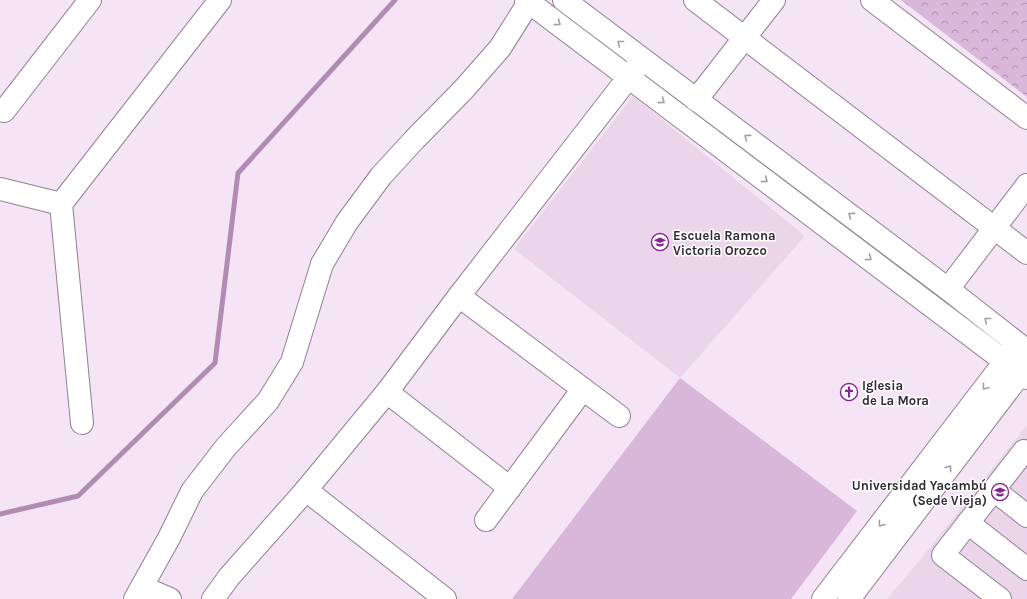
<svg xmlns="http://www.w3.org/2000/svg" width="1027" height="599" font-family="Karla,sans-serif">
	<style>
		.built { fill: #ead5eb }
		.grass { fill: #d8b7da }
		.park { fill: url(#park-crowns) }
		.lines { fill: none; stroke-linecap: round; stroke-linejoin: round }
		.stream { stroke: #b08cb2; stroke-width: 5 }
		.minor-casing { stroke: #908191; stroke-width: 24 }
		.minor { stroke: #fff; stroke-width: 22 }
		.oneway { stroke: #a29fa2 }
		.labels { text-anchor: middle; stroke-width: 3; stroke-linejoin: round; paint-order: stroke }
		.poi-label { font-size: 13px; font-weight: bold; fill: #302a31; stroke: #fff; text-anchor: start }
	</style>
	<defs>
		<pattern id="park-crowns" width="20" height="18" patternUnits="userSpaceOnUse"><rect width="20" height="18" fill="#d8b7da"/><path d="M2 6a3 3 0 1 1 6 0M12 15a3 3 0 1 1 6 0" fill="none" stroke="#b095b1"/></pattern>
	</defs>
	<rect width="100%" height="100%" fill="#f5e4f6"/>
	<g class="built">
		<path d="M633,96L805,236L680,378L514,249Z"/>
		<path d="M1027,425V599H887L920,560Z"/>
	</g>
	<path class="grass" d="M680,378L857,511L791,599H512Z"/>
	<path class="park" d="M901,0H1027V97Z"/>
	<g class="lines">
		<path class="stream" d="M0,514L78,496L215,363L238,173L395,0"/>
		<g class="minor-casing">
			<g id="minor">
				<path d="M526,0L1027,378"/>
				<path d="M564,0L948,289L1027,351"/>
				<path d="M695,0L1027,253"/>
				<path d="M872,0L1027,118"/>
				<path d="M696,100L774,0"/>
				<path d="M4,111L90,0"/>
				<path d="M0,189L61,204L220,0"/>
				<path d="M61,204L82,423"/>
				<path d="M948,289L1027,185"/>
				<path d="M459,296L583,389"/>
				<path d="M387,392L510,488"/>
				<path d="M306,490L445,599"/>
				<path d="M994,490L1027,516"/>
				<path d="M486,520L583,389L619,416"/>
				<path d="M968,523L1027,569"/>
				<path d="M142,587L170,599"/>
				<path d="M135,599L169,538L192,491L226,447L268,401L292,362L322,264L347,222L381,176L414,140L464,89L500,48L529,2"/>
				<path d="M213,599L229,577L306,490L387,392L459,296L642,60"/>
				<path d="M823,599L1013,351"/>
				<path d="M849,599L1027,365"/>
				<path d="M1000,599L943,555L1024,451L1027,454"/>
			</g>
		</g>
		<use href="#minor" class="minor"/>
	</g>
	<defs><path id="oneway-chevron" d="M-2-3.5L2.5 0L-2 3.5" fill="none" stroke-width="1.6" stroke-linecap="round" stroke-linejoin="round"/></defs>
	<g class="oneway">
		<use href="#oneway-chevron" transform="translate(558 23) rotate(37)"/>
		<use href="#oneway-chevron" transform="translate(620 43) rotate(-142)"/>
		<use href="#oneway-chevron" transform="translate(662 101) rotate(37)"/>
		<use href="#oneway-chevron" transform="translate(747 137) rotate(-143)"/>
		<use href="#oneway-chevron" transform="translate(765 180) rotate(37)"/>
		<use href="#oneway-chevron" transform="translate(851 215) rotate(-143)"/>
		<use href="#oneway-chevron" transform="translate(869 258) rotate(37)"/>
		<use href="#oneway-chevron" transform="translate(987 320) rotate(-141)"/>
		<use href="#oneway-chevron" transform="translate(985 387) rotate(128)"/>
		<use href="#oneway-chevron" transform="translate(949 468) rotate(-53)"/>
		<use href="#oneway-chevron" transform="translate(881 524) rotate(127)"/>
	</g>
	<defs>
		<g id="school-ring" transform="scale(0.9)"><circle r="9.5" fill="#fff" stroke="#86258f" stroke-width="1.5"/><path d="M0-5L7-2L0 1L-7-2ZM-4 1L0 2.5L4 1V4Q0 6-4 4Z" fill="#86258f"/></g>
		<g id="church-ring" transform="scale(0.9)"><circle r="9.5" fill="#fff" stroke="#86258f" stroke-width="1.5"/><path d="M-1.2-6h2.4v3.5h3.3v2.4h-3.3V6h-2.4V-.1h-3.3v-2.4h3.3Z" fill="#86258f"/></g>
		<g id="university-ring" transform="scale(0.9)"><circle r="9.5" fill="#fff" stroke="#86258f" stroke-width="1.5"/><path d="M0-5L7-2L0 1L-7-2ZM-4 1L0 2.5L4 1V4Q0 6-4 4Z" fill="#86258f"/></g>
	</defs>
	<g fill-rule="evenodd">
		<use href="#school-ring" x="660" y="242"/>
		<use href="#church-ring" x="849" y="392"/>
		<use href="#university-ring" x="1000" y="492"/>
	</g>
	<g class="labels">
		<g class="poi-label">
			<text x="673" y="240">Escuela Ramona<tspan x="673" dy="15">Victoria Orozco</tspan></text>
			<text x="862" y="390">Iglesia<tspan x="862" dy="15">de La Mora</tspan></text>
			<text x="987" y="490" text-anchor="end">Universidad Yacambú<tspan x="987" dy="15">(Sede Vieja)</tspan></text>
		</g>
	</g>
</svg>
